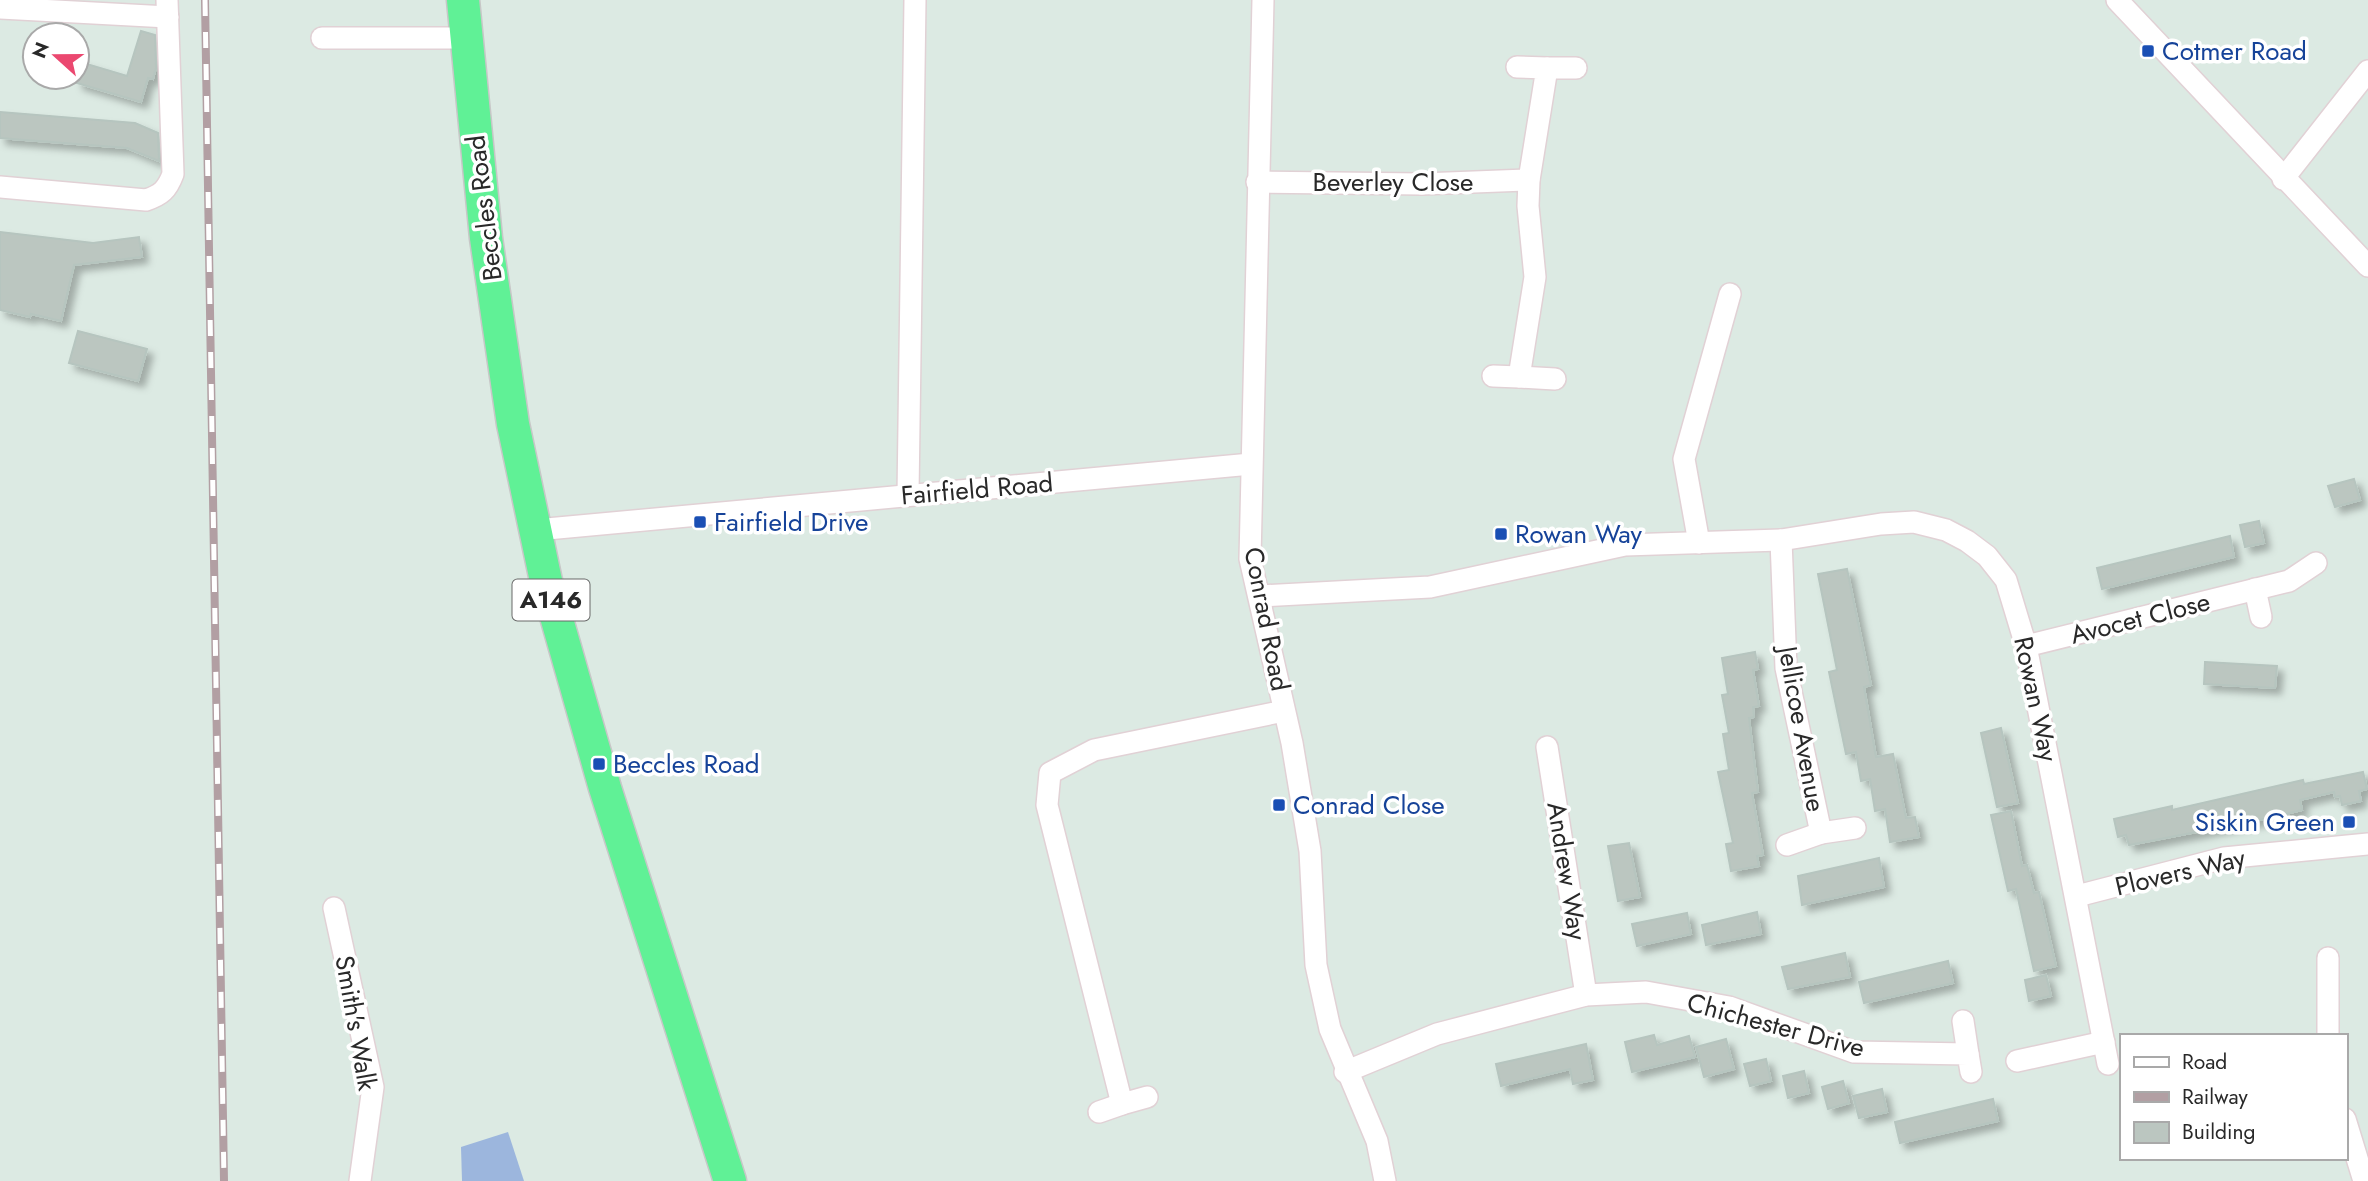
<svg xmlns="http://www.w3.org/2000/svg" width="2368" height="1181" font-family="Jost,sans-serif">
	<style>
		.green { fill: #9cb6dd }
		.building { fill: #bbc6c0; stroke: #b6c5bf; stroke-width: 2; filter: url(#shadow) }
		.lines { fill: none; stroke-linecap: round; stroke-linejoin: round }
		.minor-casing { stroke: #e1d1d5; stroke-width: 24 }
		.highway-casing { stroke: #c7c7c7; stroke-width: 35 }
		.minor { stroke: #fff; stroke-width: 21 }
		.highway { stroke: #60f196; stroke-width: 32 }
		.rail-casing { stroke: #b29fa3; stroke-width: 8 }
		.rail { stroke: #fff; stroke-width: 5; stroke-dasharray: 16; stroke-linecap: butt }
		.transit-dot { fill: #1a4fb4; stroke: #fff; stroke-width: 2.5 }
		.labels { text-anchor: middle; stroke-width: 7; stroke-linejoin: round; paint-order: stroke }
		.shield { fill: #fff; stroke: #696969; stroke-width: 2 }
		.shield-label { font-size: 24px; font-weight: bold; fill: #292929 }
		.transit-label { font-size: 26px; fill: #164399; stroke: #fff; text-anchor: start }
		.street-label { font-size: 26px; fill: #292929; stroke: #fff }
	</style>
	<defs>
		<filter id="shadow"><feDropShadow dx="6" dy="6" stdDeviation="3.5" flood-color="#0004"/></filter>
	</defs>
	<rect width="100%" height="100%" fill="#dceae3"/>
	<path class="green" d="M508,1132L524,1181H462L461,1147Z"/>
	<g class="building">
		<path d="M141,31L155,35L156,68L153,79L148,78L141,102L77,83V61L127,76Z"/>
		<path d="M0,112L135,123L158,133L159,161L127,148L0,138Z"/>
		<path d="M0,232L93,243L139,237L142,257L74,265L61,321L31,314L30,317L0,310Z"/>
		<path d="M78,331L147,349L138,381L69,363Z"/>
		<path d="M2354,479L2360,500L2335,507L2328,486Z"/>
		<path d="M2259,521L2264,543L2245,547L2240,525Z"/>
		<path d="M2230,536L2234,557L2102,589L2097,568Z"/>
		<path d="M1847,569L1871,685L1864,687L1876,757L1893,754L1906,818L1915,817L1919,837L1890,842L1885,809L1875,811L1870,779L1861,781L1856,752L1846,754L1829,672L1837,670L1818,574Z"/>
		<path d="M1755,652L1758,669L1753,670L1759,706L1753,707L1754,717L1749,718L1758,792L1752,793L1763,855L1757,856L1759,866L1731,871L1726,844L1733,843L1718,772L1729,770L1723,734L1729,733L1722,695L1728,694L1722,658Z"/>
		<path d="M2205,662L2277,666L2275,688L2204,684Z"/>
		<path d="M2001,728L2018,803L1997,807L1981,733Z"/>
		<path d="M2363,772L2367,789L2359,791L2361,801L2342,805L2340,796L2335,797L2334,792L2300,800L2302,810L2274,817L2129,845L2126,835L2118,837L2114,819L2172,806V810L2303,780L2304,784Z"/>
		<path d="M2011,811L2022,866L2027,865L2034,893L2039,892L2056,966L2034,971L2016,889L2008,891L1991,815Z"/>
		<path d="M1629,843L1640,897L1618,901L1608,846Z"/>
		<path d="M1879,858L1884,887L1802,905L1798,876Z"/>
		<path d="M1757,912L1761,934L1706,945L1702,925Z"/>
		<path d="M1687,913L1691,934L1637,946L1632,924Z"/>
		<path d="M1845,953L1850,977L1788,989L1782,967Z"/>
		<path d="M1948,961L1953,983L1864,1003L1859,982Z"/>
		<path d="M2046,975L2051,996L2029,1001L2025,980Z"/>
		<path d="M1654,1035L1657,1045L1689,1036L1695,1057L1632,1072L1625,1042Z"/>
		<path d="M1726,1039L1734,1069L1704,1077L1696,1047Z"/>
		<path d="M1586,1044L1593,1080L1573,1084L1570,1069L1501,1086L1496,1064Z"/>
		<path d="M1766,1059L1771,1081L1750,1086L1744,1064Z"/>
		<path d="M1804,1071L1809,1093L1788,1098L1783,1076Z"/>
		<path d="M1843,1081L1849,1103L1828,1109L1822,1087Z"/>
		<path d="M1882,1089L1887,1112L1859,1118L1853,1096Z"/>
		<path d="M1993,1099L1998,1121L1900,1143L1895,1122Z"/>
	</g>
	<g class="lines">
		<g class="minor-casing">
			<g id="minor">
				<path d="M1263,0L1250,559L1292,743L1310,851L1316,965L1330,1029L1377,1141L1385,1181"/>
				<path d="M2117,0L2368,266"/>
				<path d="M0,8L168,17"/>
				<path d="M322,38H468"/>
				<path d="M1547,68H1576"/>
				<path d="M2283,179L2368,71"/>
				<path d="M1257,182L1422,184L1529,180"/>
				<path d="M0,187L146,200C161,195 167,190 173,174L167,0"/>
				<path d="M1493,376L1519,377L1535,277L1528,206L1529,180L1547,68L1517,67"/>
				<path d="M1519,377L1555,379"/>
				<path d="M908,495L915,0"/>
				<path d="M536,530L1251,464"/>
				<path d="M1781,540L1786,668L1821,833L1855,828"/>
				<path d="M1699,543L1684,459L1730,294"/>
				<path d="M2255,589L2261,617"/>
				<path d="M1259,596L1430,587L1625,545L1781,540L1881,524L1914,522L1946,530L1967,541L1987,556L2006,580L2026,646L2108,1064"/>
				<path d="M2026,646L2289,581L2316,563"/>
				<path d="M1547,747L1586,995"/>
				<path d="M1787,845L1821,833"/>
				<path d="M2077,896L2224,858L2368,844"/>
				<path d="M334,908L373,1087L360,1181"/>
				<path d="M2328,958V1036"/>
				<path d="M1963,1021L1968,1054"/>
				<path d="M2017,1061L2104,1042"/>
				<path d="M1345,1072L1437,1034L1586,995L1646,992L1729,1007L1854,1052L1968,1054L1971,1072"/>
				<path d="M1147,1097L1122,1104L1047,805L1050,773L1094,750L1284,711"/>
				<path d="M1099,1112L1122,1104"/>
				<path d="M2345,1119L2364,1181"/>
			</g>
		</g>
		<g class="highway-casing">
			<path id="highway" d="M463,0L486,238L513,424L546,581L605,788L730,1181"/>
		</g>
		<use href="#minor" class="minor"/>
		<use href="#highway" class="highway"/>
		<g class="rail-casing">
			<path id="rail" d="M205,0L224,1181"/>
		</g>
		<use href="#rail" class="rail"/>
	</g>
	<g class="transit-dot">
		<rect x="2141" y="44" width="14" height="14" rx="3.5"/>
		<rect x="693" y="515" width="14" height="14" rx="3.5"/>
		<rect x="1494" y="527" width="14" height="14" rx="3.5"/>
		<rect x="592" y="757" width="14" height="14" rx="3.5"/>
		<rect x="1272" y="798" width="14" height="14" rx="3.5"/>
		<rect x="2342" y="815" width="14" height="14" rx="3.5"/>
	</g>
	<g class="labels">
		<rect class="shield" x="512.5" y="579.5" width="77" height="41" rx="5"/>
		<g class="shield-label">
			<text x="551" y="608">A146</text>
		</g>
		<g class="transit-label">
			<text x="2162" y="60">Cotmer Road</text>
			<text x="714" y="531">Fairfield Drive</text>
			<text x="1515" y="543">Rowan Way</text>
			<text x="613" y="773">Beccles Road</text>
			<text x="1293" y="814">Conrad Close</text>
			<text x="2335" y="831" text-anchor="end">Siskin Green</text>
		</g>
		<g class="street-label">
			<text x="1393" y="191">Beverley Close</text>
			<text transform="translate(484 208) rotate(-97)" y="9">Beccles Road</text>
			<text transform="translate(977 489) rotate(-5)" y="9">Fairfield Road</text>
			<text transform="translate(2140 618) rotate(-14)" y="9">Avocet Close</text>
			<text transform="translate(1267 619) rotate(79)" y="9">Conrad Road</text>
			<text transform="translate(2036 699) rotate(78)" y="9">Rowan Way</text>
			<text transform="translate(1802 729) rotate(80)" y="9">Jellicoe Avenue</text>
			<text transform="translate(1567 871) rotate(81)" y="9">Andrew Way</text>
			<text transform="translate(2180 872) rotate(-13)" y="9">Plovers Way</text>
			<text transform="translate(356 1023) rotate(80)" y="9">Smith's Walk</text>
			<text transform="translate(1776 1025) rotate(15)" y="9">Chichester Drive</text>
		</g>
	</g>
	<rect x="2120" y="1034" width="228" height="126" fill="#ffffff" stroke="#a9a9a9" stroke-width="2"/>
	<rect x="2134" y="1057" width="35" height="10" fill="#ffffff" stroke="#a9a9a9" stroke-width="2"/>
	<text x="2182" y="1069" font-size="21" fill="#292929">Road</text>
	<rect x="2134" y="1092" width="35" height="10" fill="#b29fa3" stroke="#a9a9a9" stroke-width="2"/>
	<text x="2182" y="1104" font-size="21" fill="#292929">Railway</text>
	<rect x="2134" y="1122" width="35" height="21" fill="#bbc6c0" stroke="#a9a9a9" stroke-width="2"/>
	<text x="2182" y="1139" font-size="21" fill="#292929">Building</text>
	<g transform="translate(56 56) rotate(291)"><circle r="33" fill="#ffffff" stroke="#a9a9a9" stroke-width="2"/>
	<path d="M0-5L12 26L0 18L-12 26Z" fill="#eb4870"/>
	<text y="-10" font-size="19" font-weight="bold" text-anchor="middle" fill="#292929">N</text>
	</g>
</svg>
